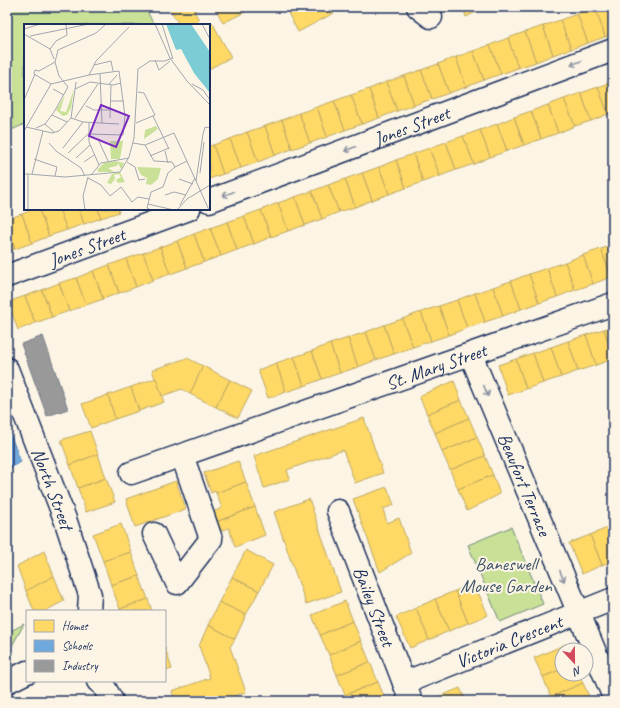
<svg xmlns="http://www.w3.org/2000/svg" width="620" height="708" font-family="Caveat,sans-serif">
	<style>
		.green { fill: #c8e197; stroke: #72887a }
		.homes { fill: #ffd966; stroke: #bba664 }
		.schools { fill: #6fa8dc; stroke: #5684b6 }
		.industry { fill: #999; stroke: #737987 }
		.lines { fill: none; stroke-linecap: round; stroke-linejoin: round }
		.street-casing { stroke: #1b2f5e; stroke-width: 25 }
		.street { stroke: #fcf5e5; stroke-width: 22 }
		.oneway { stroke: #8c92a2 }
		.labels { text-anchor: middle; stroke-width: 4; stroke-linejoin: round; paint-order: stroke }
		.street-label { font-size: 19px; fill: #1b2f5e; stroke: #fcf5e5 }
		.park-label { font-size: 19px; fill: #3e5369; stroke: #fcf5e5 }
		.inset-road { fill: none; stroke: #a2a6af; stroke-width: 1 }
		.view { fill: #7b2cbf; fill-opacity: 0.15; stroke: #7b2cbf; stroke-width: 2 }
		.inset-edge { fill: none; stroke: #1b2f5e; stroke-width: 2 }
	</style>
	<rect width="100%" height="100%" fill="#fcf5e5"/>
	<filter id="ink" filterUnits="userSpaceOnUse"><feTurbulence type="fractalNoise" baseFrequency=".025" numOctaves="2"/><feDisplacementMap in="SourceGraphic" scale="8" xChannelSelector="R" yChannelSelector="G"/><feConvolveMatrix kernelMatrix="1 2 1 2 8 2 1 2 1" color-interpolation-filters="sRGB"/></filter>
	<g filter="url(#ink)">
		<g class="green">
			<path d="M7,7H145L154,25H25V124L7,132Z"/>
			<path d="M511,527L543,604L500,622L468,545Z"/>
			<path d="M24,624L7,655V633Z"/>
		</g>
		<g class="homes">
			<path d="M169,7H202L194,11L199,20L190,25H179Z"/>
			<path d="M215,7H255L223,23Z"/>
			<path d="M285,7H331L334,13L298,32Z"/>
			<path d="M463,7H486L466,17Z"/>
			<path d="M595,7H613V34L605,37Z"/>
			<path d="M595,7L605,37L588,43L577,14Z"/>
			<path d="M577,14L588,43L571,49L560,20Z"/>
			<path d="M560,20L571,49L553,55L543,26Z"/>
			<path d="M212,22L231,57L209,69V25H205Z"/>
			<path d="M543,26L553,55L536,62L525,32Z"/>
			<path d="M525,32L536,62L518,68L508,38Z"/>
			<path d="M508,38L518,68L501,74L490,45Z"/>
			<path d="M490,45L501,74L484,80L473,51Z"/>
			<path d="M473,51L484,80L466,87L456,57Z"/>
			<path d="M456,57L466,87L449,93L438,64Z"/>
			<path d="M438,64L449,93L432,99L421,70Z"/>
			<path d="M421,70L432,99L414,105L404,76Z"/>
			<path d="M404,76L414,105L397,111L386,82Z"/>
			<path d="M613,81V112L608,114L598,87Z"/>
			<path d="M386,82L397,111L379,118L369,89Z"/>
			<path d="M598,87L608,114L591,121L581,93Z"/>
			<path d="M369,89L379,118L362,124L351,95Z"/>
			<path d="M581,93L591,121L575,126L564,99Z"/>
			<path d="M351,95L362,124L345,130L334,101Z"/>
			<path d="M564,99L575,126L558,133L548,105Z"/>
			<path d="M334,101L345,130L327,137L317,107Z"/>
			<path d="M548,105L558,133L541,139L531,111Z"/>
			<path d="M317,107L327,137L310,143L299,113Z"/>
			<path d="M531,111L541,139L524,145L514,117Z"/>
			<path d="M299,113L310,143L292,149L282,120Z"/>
			<path d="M514,117L524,145L507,151L497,124Z"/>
			<path d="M282,120L292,149L275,155L265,126Z"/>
			<path d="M497,124L507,151L490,157L480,130Z"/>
			<path d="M265,126L275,155L258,162L247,132Z"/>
			<path d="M480,130L490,157L474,164L463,136Z"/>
			<path d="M247,132L258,162L241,168L230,139Z"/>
			<path d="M463,136L474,164L456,170L446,142Z"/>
			<path d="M230,139L241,168L223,174L213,145Z"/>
			<path d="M446,142L456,170L440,176L429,148Z"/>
			<path d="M213,145L223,174L209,179V146Z"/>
			<path d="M429,148L440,176L423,182L413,154Z"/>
			<path d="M413,154L423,182L406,188L396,160Z"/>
			<path d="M396,160L406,188L389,194L379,167Z"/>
			<path d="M379,167L389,194L372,200L362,173Z"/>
			<path d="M362,173L372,200L355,207L345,179Z"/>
			<path d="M345,179L355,207L339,212L328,185Z"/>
			<path d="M328,185L339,212L322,219L312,191Z"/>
			<path d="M312,191L322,219L305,225L295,197Z"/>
			<path d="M295,197L305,225L288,231L278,203Z"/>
			<path d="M278,203L288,231L271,237L261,210Z"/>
			<path d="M34,209H39L49,236L32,243L22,214Z"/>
			<path d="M39,209H59L67,230L49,236Z"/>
			<path d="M59,209H79L84,224L67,230Z"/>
			<path d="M79,209H98L101,218L84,224Z"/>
			<path d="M98,209H118L119,212L101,218Z"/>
			<path d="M261,210L271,237L254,244L244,216Z"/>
			<path d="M22,214L32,243L15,249L7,228V219Z"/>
			<path d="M244,216L254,244L237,250L227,222Z"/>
			<path d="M227,222L237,250L221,256L210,228Z"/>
			<path d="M7,228L15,249L7,252Z"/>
			<path d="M210,228L221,256L204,262L194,234Z"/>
			<path d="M194,234L204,262L187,268L177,241Z"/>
			<path d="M177,241L187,268L170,274L160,247Z"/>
			<path d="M613,245V277H611L601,249Z"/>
			<path d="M160,247L170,274L153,280L143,253Z"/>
			<path d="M601,249L611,277L593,284L583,255Z"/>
			<path d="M143,253L153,280L136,287L126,259Z"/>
			<path d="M583,255L593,284L575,290L565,262Z"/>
			<path d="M126,259L136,287L119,293L109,265Z"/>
			<path d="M565,262L575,290L557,297L547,268Z"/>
			<path d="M109,265L119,293L103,299L93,271Z"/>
			<path d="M547,268L557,297L539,303L529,274Z"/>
			<path d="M93,271L103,299L86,305L76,278Z"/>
			<path d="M529,274L539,303L521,309L511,281Z"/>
			<path d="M76,278L86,305L69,311L59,283Z"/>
			<path d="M511,281L521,309L503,316L493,287Z"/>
			<path d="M59,283L69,311L52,317L42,290Z"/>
			<path d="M493,287L503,316L485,322L475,293Z"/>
			<path d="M42,290L52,317L35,323L25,296Z"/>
			<path d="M475,293L485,322L467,328L457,300Z"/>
			<path d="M25,296L35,323L18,330L8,302Z"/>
			<path d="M457,300L467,328L449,335L439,306Z"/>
			<path d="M439,306L449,335L431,341L421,312Z"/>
			<path d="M421,312L431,341L413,347L402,319Z"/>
			<path d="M402,319L413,347L394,354L384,325Z"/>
			<path d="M384,325L394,354L376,360L366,332Z"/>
			<path d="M613,326V357L604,329Z"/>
			<path d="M604,329L613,359L596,365L586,335Z"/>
			<path d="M366,332L376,360L358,367L348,338Z"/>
			<path d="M586,335L596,365L578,371L568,341Z"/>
			<path d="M348,338L358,367L340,373L330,344Z"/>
			<path d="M568,341L578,371L561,377L551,347Z"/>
			<path d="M330,344L340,373L322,379L312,351Z"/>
			<path d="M551,347L561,377L543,383L533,353Z"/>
			<path d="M312,351L322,379L304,386L294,357Z"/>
			<path d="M533,353L543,383L526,389L516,359Z"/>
			<path d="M294,357L304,386L286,392L276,363Z"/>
			<path d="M187,358L203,366L190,394L182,389L162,396L152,370Z"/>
			<path d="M516,359L526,389L508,395L498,365Z"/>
			<path d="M276,363L286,392L268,398L258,370Z"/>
			<path d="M203,366L230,380L216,407L190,394Z"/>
			<path d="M156,378L164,402L139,411L131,387Z"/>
			<path d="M230,380L252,391L238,418L216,407Z"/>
			<path d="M454,381L461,400L427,414L419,396Z"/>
			<path d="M131,387L139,411L115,419L108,395Z"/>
			<path d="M108,395L115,419L91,428L82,404Z"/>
			<path d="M461,400L469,418L435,433L427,414Z"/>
			<path d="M364,418L383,473L355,483L343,450L287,470L290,479L264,488L254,456Z"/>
			<path d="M469,418L477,437L442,452L435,433Z"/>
			<path d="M90,431L98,454L70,465L61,440Z"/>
			<path d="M477,437L485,456L450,470L442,452Z"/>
			<path d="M98,454L106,478L78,488L70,465Z"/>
			<path d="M485,456L493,475L458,489L450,470Z"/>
			<path d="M238,461L246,482L216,493L215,491L211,493L204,473Z"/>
			<path d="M493,475L500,494L467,511L458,489Z"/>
			<path d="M106,478L115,502L86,512L78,488Z"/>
			<path d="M176,481L186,509L135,527L126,499Z"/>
			<path d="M246,482L255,507L216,522L213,512L222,508L216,493Z"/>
			<path d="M387,487L394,505L383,509L387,523L399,518L411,553L380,572L353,499Z"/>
			<path d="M309,499L341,592L306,604L274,512Z"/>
			<path d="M255,507L265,535L235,547L229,528L220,531L216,522Z"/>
			<path d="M121,524L131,552L103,561L93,534Z"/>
			<path d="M610,527L613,534V561L602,565L590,535Z"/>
			<path d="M590,535L602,565L582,574L569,543Z"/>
			<path d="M246,550L273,565L259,591L232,577Z"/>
			<path d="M44,551L54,576L26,591L17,566Z"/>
			<path d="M131,552L139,576L111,585L103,561Z"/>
			<path d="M54,576L64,601L45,611H34L26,591Z"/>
			<path d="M139,576L148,599L120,609L111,585Z"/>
			<path d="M232,577L259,591L246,615L219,602Z"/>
			<path d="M474,583L488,615L468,623L455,591Z"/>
			<path d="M455,591L468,623L449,631L435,599Z"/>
			<path d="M148,599L152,611H120V609Z"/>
			<path d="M435,599L449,631L429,640L416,608Z"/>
			<path d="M345,601L353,621L320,635L312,615Z"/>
			<path d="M219,602L246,615L235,639L208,625Z"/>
			<path d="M416,608L429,640L410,648L396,617Z"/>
			<path d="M353,621L361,641L329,655L320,635Z"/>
			<path d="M208,625L235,639L230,647L246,692L220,701H175L172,691L210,678L199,646Z"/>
			<path d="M361,641L370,662L337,675L329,655Z"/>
			<path d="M566,644L569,650H562V669L543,677L534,658Z"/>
			<path d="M165,648L172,669L165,671Z"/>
			<path d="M370,662L378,682L345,695L337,675Z"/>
			<path d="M562,669V674H579L583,683L551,697L543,677Z"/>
			<path d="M378,682L386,701H348L345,695Z"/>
			<path d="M583,683L591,701H553L551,697Z"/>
			<path d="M460,688L466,701H431V700Z"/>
		</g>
		<path class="schools" d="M7,426L21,462L7,470Z"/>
		<path class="industry" d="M43,336L68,409L47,416L21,344Z"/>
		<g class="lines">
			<g class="street-casing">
				<g id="street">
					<path d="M418,7L431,17"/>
					<path id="s1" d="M209,201L613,50"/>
					<path id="s2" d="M7,276L189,209"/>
					<path id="s3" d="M471,355L613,695"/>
					<path id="s4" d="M7,369L65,519L90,595L89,611"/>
					<path id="s5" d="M131,473L613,304"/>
					<path id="s6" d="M338,511L411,701"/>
					<path d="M154,534L177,583L211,539L182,455"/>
					<path d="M98,681L103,685L112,701"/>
					<path d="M7,682L27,672"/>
					<path id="s7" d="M404,683L613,599"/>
				</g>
			</g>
			<use href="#street" class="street"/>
		</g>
		<defs><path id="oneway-shaft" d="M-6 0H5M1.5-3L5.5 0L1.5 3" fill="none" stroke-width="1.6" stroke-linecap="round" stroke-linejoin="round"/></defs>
		<g class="oneway">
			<use href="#oneway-shaft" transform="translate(576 63) rotate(159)"/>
			<use href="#oneway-shaft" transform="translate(350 149) rotate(159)"/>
			<use href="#oneway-shaft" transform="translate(228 194) rotate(159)"/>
			<use href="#oneway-shaft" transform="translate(486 391) rotate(68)"/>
			<use href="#oneway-shaft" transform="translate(562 576) rotate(68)"/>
		</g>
	</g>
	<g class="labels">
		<g class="street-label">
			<text dy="7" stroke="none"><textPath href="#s1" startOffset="216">Jones Street</textPath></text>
			<text dy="7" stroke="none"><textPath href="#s2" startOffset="85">Jones Street</textPath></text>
			<text dy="7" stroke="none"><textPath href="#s5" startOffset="323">St. Mary Street</textPath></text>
			<text dy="7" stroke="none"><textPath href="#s3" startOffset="140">Beaufort Terrace</textPath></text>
			<text dy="7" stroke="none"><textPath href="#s4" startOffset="128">North Street</textPath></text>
			<text dy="7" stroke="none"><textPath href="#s6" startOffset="102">Bailey Street</textPath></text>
			<text dy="7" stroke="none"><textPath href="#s7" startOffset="113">Victoria Crescent</textPath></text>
		</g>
		<g class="park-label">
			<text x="506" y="570">Baneswell<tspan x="506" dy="22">Mouse Garden</tspan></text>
		</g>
	</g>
	<g transform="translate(24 24)">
		<rect width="186" height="186" fill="#fcf5e5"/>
		<path d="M50,65L47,84L43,91L39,92L32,86L41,71L36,87L42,88ZM132,102L134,105L120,115L121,106ZM86,117H99L96,135H87ZM91,137L100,139L98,144L95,146L91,147L97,145L94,139L93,142L84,144L90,148H75L73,146L80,139ZM113,143L137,144L134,155L127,161L122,160L123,154L117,151ZM96,148L101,158L94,159L92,156L97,153L95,150L90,151L91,155L87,160L83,159L88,150Z" fill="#c8e197"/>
		<path d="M142,0H167L186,28V69L170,49L157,25L152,26Z" fill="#7bccd4"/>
		<path class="inset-road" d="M131,0L146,34L163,57L186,81M138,0L149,35M178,0L186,15M0,5L16,0M0,10L26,25L30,35M6,12L65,0M26,25L32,17L43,11L42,0M131,36L135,46L146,37M31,38L34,26L72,9L82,0M70,41L87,37L89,47M15,47L11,46L10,50L27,60L65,51L72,37L105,3M15,47L31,38L35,52L40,58M76,50L78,99M85,60L93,51M168,60L179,66L186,76M29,65L40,71M51,65L66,58L89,61L97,59M114,68L120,69L131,91M0,76L11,50M87,77H100M62,82L70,86H87M28,91L43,98M129,92L145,125M47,94L59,98L95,100M47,94L52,58M51,94L74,60M86,94L87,61M65,98V118L75,141M112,99L131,91M21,100L30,108M2,103L28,109L35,107L47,94M12,104L21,100L30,88L44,63L40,58M0,107L27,60M74,115L84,137M25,119L32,127L57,144L61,152M109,119L121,121M121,121L150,109L172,157M121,121L130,137L148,138M39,124L59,98M141,127L144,139M44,129L64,110L99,111L101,92L95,47L65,51M126,132L145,124M52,134L66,121M10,135L33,143L31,152M60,138L70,131M103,138L111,143L115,156L121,155M148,138L151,143L163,137M176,149L180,118M0,150H4V186M4,150L41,153L96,148L105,133L110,114L114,45L126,37H141L148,34M8,150L19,107M67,151L77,139L105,134M64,154L77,161L86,172L97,163L108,178L114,173L125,175M155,155L169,160M141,171L150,168L162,171M124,180L150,186M156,181L171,154M61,186L59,172L64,153M127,186L123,184L127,168L139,163L144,149L151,143M153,186L163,175L186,161M185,186L172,157L179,110L181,103L186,104"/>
		<path class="view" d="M77,81L105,92L92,123L65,112Z"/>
		<rect width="186" height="186" class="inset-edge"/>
	</g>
	<rect width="620" height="708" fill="none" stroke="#fcf5e5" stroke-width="24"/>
	<rect x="12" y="12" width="596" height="684" fill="none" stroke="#1b2f5e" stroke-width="1.5" filter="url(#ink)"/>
	<rect x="26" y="610" width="140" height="72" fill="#fcf5e5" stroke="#a2a6af"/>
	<rect x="34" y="620" width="20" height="12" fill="#ffd966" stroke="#a2a6af"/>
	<text x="62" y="630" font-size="12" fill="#1b2f5e">Homes</text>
	<rect x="34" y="640" width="20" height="12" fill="#6fa8dc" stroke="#a2a6af"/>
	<text x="62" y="650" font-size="12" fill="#1b2f5e">Schools</text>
	<rect x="34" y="660" width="20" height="12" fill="#999999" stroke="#a2a6af"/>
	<text x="62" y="670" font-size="12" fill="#1b2f5e">Industry</text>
	<g transform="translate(574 662) rotate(158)"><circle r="19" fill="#fcf5e5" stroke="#a2a6af"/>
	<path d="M0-3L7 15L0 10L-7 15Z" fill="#d1495b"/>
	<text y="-6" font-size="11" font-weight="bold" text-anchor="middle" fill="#1b2f5e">N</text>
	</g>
</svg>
